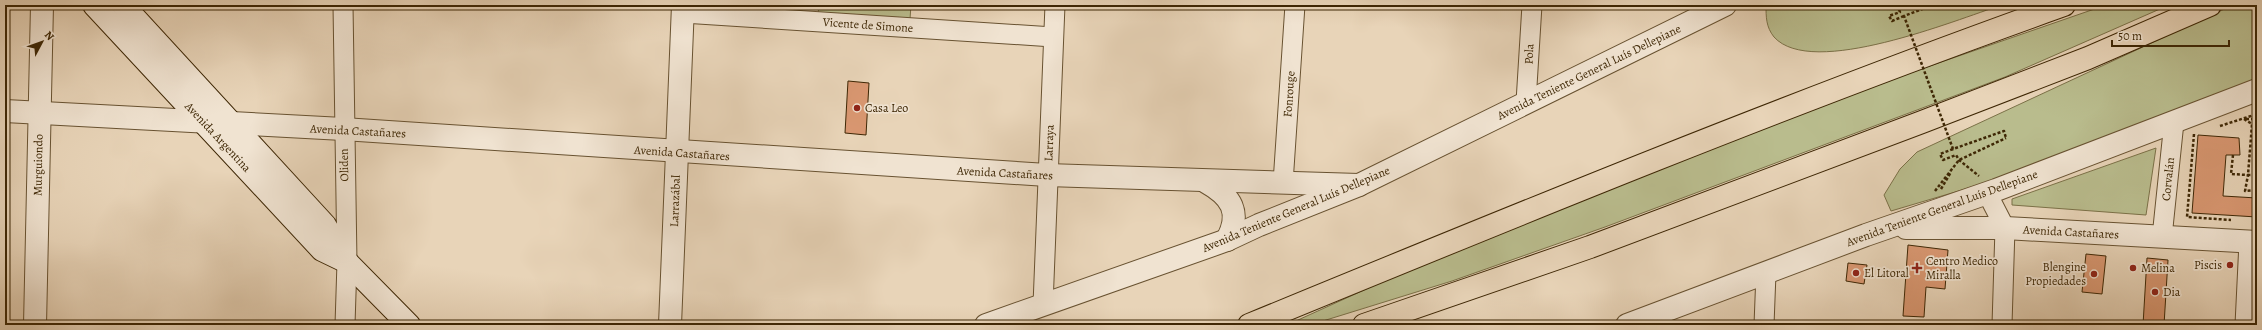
<svg xmlns="http://www.w3.org/2000/svg" width="2262" height="330" font-family="Alegreya,serif">
	<style>
		.green { fill: #b9bc8d; stroke: #7b7148 }
		.building { fill: #d99771; stroke: #3d2604 }
		.lines { fill: none; stroke-linecap: round; stroke-linejoin: round }
		.minor-casing { stroke: #685231; stroke-width: 21 }
		.tertiary-casing { stroke: #685231; stroke-width: 24 }
		.secondary-casing { stroke: #3d2604; stroke-width: 24 }
		.motorway-casing { stroke: #3d2604; stroke-width: 24 }
		.path { stroke: #3d2604; stroke-width: 2.5; stroke-dasharray: 3 2; stroke-linecap: butt }
		.minor { stroke: #f0e3d1; stroke-width: 19 }
		.tertiary { stroke: #f0e3d1; stroke-width: 22 }
		.secondary { stroke: #f0e3d1; stroke-width: 22 }
		.motorway { stroke: #e8d4b8; stroke-width: 22 }
		.path-bridge { stroke: #3d2604; stroke-width: 2.5; stroke-dasharray: 3 2; stroke-linecap: butt }
		.poi-dot { fill: #8f2418; stroke: #f0e3d1; stroke-width: 1.5 }
		.labels { text-anchor: middle; stroke-width: 3.5; stroke-linejoin: round; paint-order: stroke }
		.street-label { font-size: 12px; fill: #3d2604; stroke: #f0e3d1 }
		.poi-label { font-size: 12px; fill: #3d2604; stroke: #f0e3d1; text-anchor: start }
	</style>
	<rect width="100%" height="100%" fill="#e8d4b8"/>
	<filter id="stains"><feTurbulence type="fractalNoise" baseFrequency=".005" numOctaves="4"/><feColorMatrix values="0 0 0 0 .2 0 0 0 0 .09 0 0 0 0 .02 0 0 0 .5 -.17"/></filter>
	<radialGradient id="worn" r=".72"><stop offset=".6" stop-color="#630" stop-opacity="0"/><stop offset="1" stop-color="#630" stop-opacity=".3"/></radialGradient>
	<g class="green">
		<path d="M819,5H911L910,19L818,14Z"/>
		<path d="M1766,5H2002C1955,20 1812,79 1774,37C1766,27 1766,17 1766,5Z"/>
		<path d="M2106,5H2169L2005,77L1605,227L1452,281L1310,325H1287L1408,270L1533,217L1872,86Z"/>
		<path d="M2233,5H2257V80L1989,182L1891,211L1884,195L1900,169L1917,152Z"/>
		<path d="M2156,148L2146,215L2012,205V199Z"/>
	</g>
	<g class="building">
		<path d="M848,81L869,83L866,135L845,133Z"/>
		<path d="M2198,135L2239,138L2240,155H2226L2223,196L2257,198V217L2192,213Z"/>
		<path d="M1908,245L1948,250L1945,289L1926,287L1924,317L1903,316Z"/>
		<path d="M2086,254L2106,256L2102,294L2082,292Z"/>
		<path d="M2147,258L2168,260L2164,325H2143Z"/>
		<path d="M1848,263L1867,265L1864,284L1846,281Z"/>
	</g>
	<g class="lines">
		<g class="minor-casing">
			<g id="minor">
				<path d="M343,5L347,262L345,325"/>
				<path d="M683,13L1053,37"/>
				<path d="M1526,102L1532,5"/>
				<path d="M1283,183L1295,5"/>
				<path d="M1987,193L2005,228L2002,325"/>
				<path d="M2162,237L2174,122"/>
				<path d="M1043,305L1055,5"/>
				<path d="M1764,325L1766,273"/>
				<path d="M2245,325L2249,242"/>
			</g>
		</g>
		<g class="tertiary-casing">
			<g id="tertiary">
				<path d="M5,111L343,129L1047,175L1359,185"/>
				<path d="M1206,182C1231,196 1242,212 1227,240"/>
				<path d="M1906,228H2005L2257,242"/>
				<path d="M35,325L42,5"/>
				<path d="M670,325L683,5"/>
				<path d="M986,325L1227,240L1259,225L1359,185L1725,5"/>
				<path d="M1627,325L1866,235L1996,190L2257,90"/>
			</g>
		</g>
		<g class="secondary-casing">
			<g id="secondary">
				<path d="M94,5L322,250L347,262"/>
				<path d="M123,5L325,225L347,262L409,325"/>
			</g>
		</g>
		<g class="motorway-casing">
			<g id="motorway">
				<path d="M1249,325C1519,214 1789,103 2064,5"/>
				<path d="M1364,325L1590,247L1922,122L2088,58L2210,5"/>
			</g>
		</g>
		<g class="path">
			<path d="M1893,5L1899,9L1901,5"/>
			<path d="M1897,5L1900,12L1889,16L1892,21L1904,16"/>
			<path d="M1899,9L1911,5"/>
			<path d="M2244,119L2252,124L2248,175H2257"/>
			<path d="M2246,119H2257"/>
			<path d="M2220,126L2257,114"/>
			<path d="M2194,134L2187,217L2231,220"/>
			<path d="M1953,149L1940,154L1943,160L1956,155L1959,160L1979,176"/>
			<path d="M2233,155L2231,174L2248,175L2245,191L2257,190"/>
			<path d="M1941,189L1951,172"/>
			<path d="M1935,191L1959,160L2006,138"/>
		</g>
		<use href="#minor" class="minor"/>
		<use href="#tertiary" class="tertiary"/>
		<use href="#secondary" class="secondary"/>
		<use href="#motorway" class="motorway"/>
		<path class="path-bridge" d="M1933,5L1904,16L1953,149L2004,131L2006,138"/>
	</g>
	<g class="poi-dot">
		<circle cx="857" cy="108" r="4"/>
		<circle cx="2230" cy="265" r="4"/>
		<path d="M1915 262h4v4h4v4h-4v4h-4v-4h-4v-4h4z"/>
		<circle cx="2133" cy="268" r="4"/>
		<circle cx="1856" cy="273" r="4"/>
		<circle cx="2094" cy="274" r="4"/>
		<circle cx="2155" cy="292" r="4"/>
	</g>
	<g class="labels">
		<g class="street-label">
			<text transform="translate(868 25) rotate(4)" y="4">Vicente de Simone</text>
			<text transform="translate(1529 54) rotate(-87)" y="4">Pola</text>
			<text transform="translate(1589 72) rotate(-26)" y="4">Avenida Teniente General Luís Dellepiane</text>
			<text transform="translate(1289 94) rotate(-86)" y="4">Fonrouge</text>
			<text transform="translate(358 131) rotate(3)" y="4">Avenida Castañares</text>
			<text transform="translate(218 137) rotate(47)" y="4">Avenida Argentina</text>
			<text transform="translate(1049 143) rotate(-88)" y="4">Larraya</text>
			<text transform="translate(682 153) rotate(4)" y="4">Avenida Castañares</text>
			<text transform="translate(38 165) rotate(-89)" y="4">Murguiondo</text>
			<text transform="translate(344 165) rotate(-91)" y="4">Oliden</text>
			<text transform="translate(1005 173) rotate(3)" y="4">Avenida Castañares</text>
			<text transform="translate(2168 179) rotate(-84)" y="4">Corvalán</text>
			<text transform="translate(675 201) rotate(-88)" y="4">Larrazábal</text>
			<text transform="translate(1942 208) rotate(-20)" y="4">Avenida Teniente General Luís Dellepiane</text>
			<text transform="translate(1296 209) rotate(-23)" y="4">Avenida Teniente General Luís Dellepiane</text>
			<text transform="translate(2071 232) rotate(3)" y="4">Avenida Castañares</text>
		</g>
		<g class="poi-label">
			<text x="865" y="112">Casa Leo</text>
			<text x="1926" y="265">Centro Medico<tspan x="1926" dy="14">Miralla</tspan></text>
			<text x="2222" y="269" text-anchor="end">Piscis</text>
			<text x="2086" y="271" text-anchor="end">Blengine<tspan x="2086" dy="14">Propiedades</tspan></text>
			<text x="2141" y="272">Melina</text>
			<text x="1864" y="277">El Litoral</text>
			<text x="2163" y="296">Dia</text>
		</g>
	</g>
	<rect width="2262" height="330" fill="none" stroke="#e8d4b8" stroke-width="20"/>
	<rect x="6" y="6" width="2250" height="318" fill="none" stroke="#3d2604" stroke-width="2"/>
	<rect x="10" y="10" width="2242" height="310" fill="none" stroke="#3d2604"/>
	<g transform="translate(42 42) rotate(49)" stroke="#f0e3d1" stroke-width="3" paint-order="stroke">
	<path d="M0-3L7 15L0 10L-7 15Z" fill="#3d2604"/>
	<text y="-6" font-size="11" font-weight="bold" text-anchor="middle" fill="#3d2604">N</text>
	</g>
	<path d="M2112 40v6h117v-6" fill="none" stroke="#3d2604" stroke-width="2"/>
	<text x="2118" y="40" font-size="12" fill="#3d2604" stroke="#f0e3d1" stroke-width="3" paint-order="stroke">50 m</text>
	<rect width="100%" height="100%" filter="url(#stains)"/>
	<rect width="100%" height="100%" fill="url(#worn)"/>
</svg>
